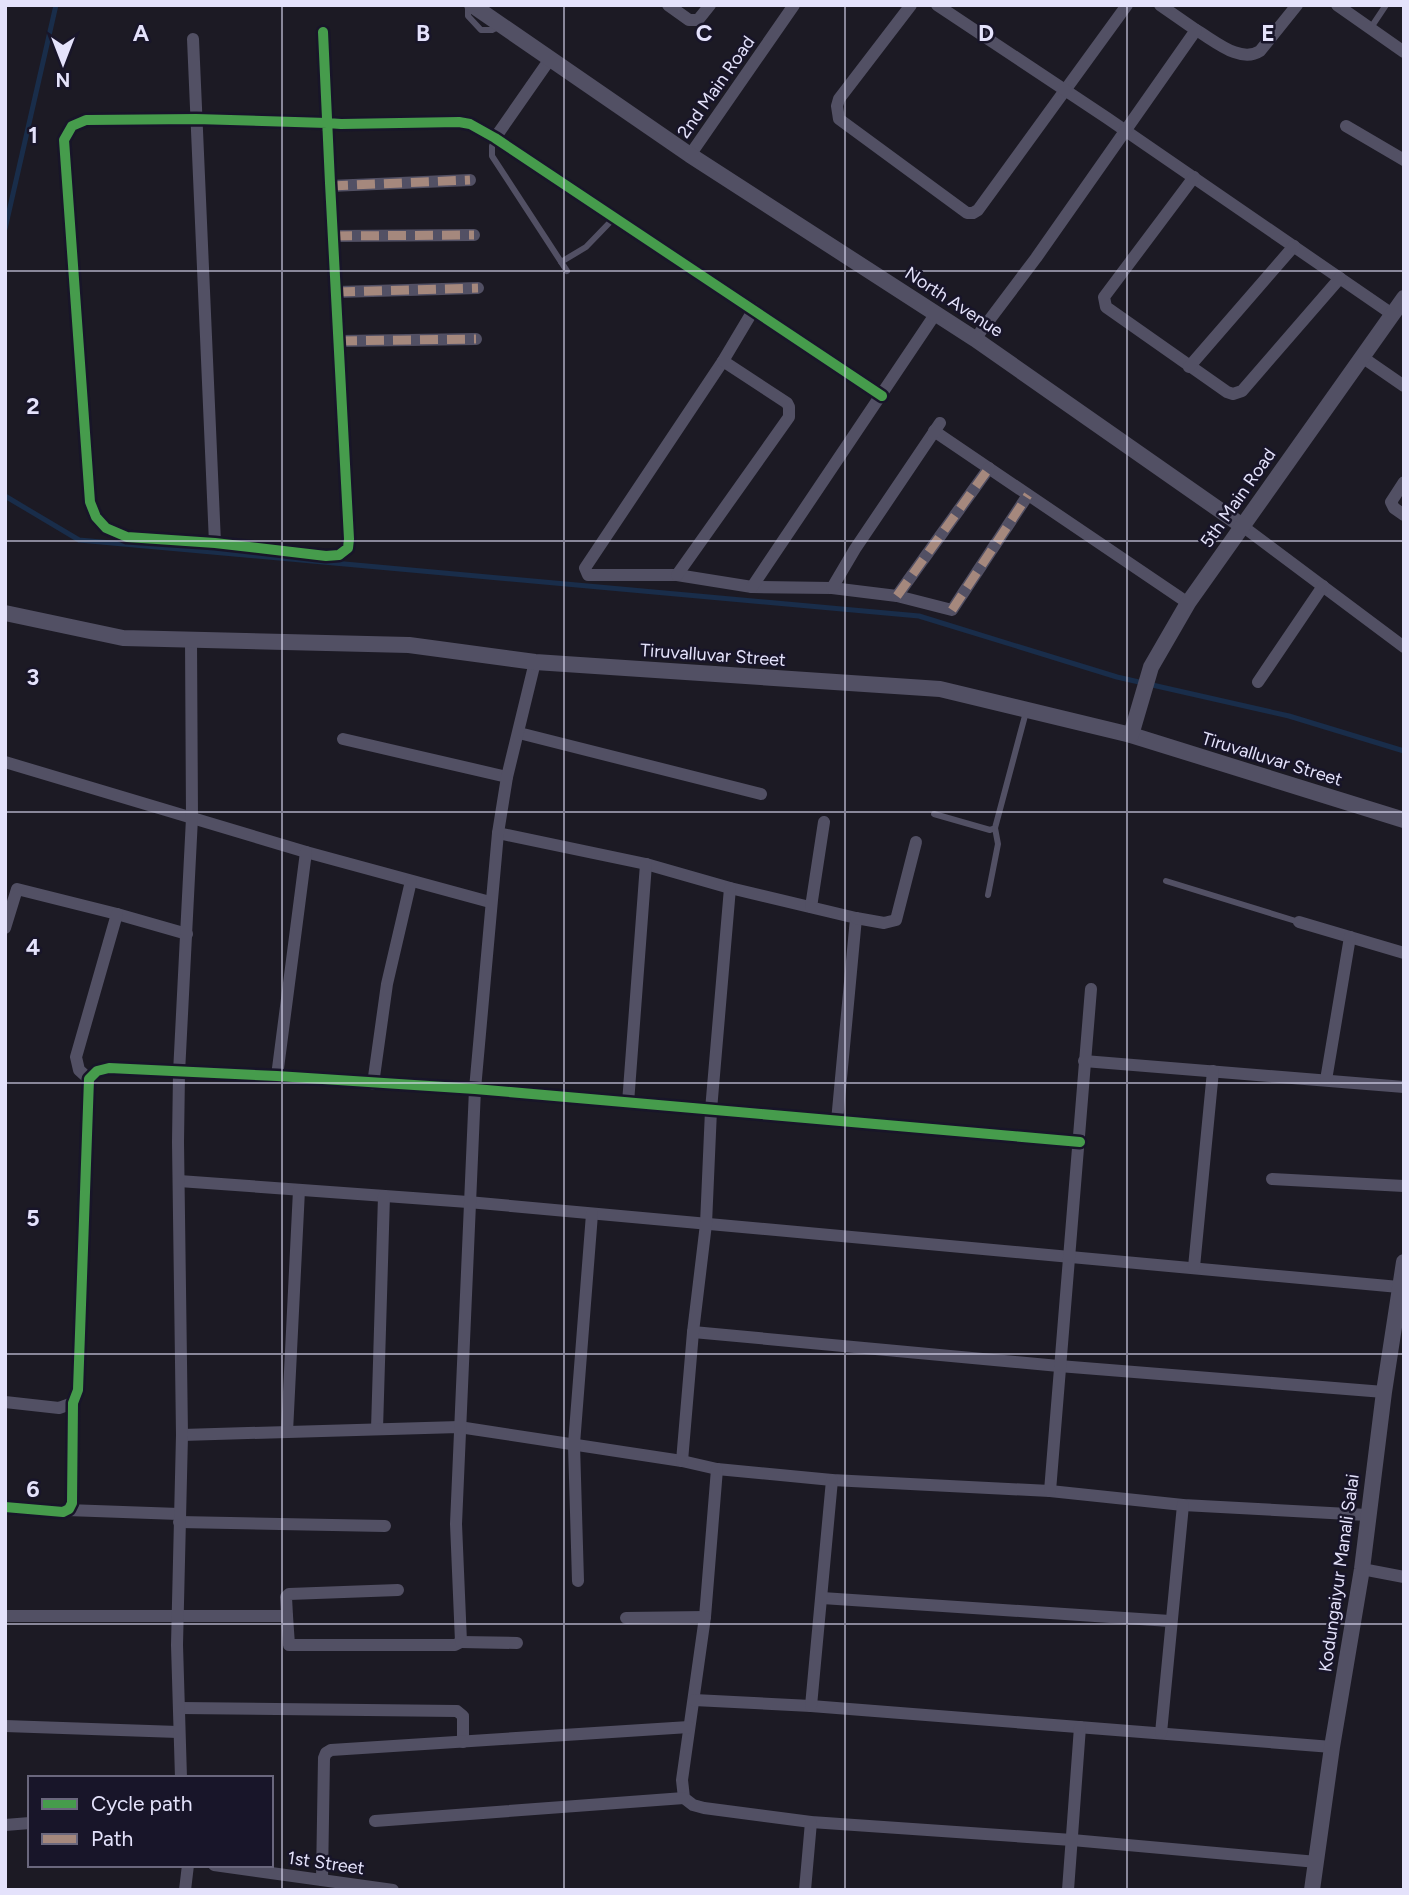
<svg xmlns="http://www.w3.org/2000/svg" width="1409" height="1895" font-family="Figtree,sans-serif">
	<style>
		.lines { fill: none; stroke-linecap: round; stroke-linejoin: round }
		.stream { stroke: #192d4a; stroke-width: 5 }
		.service { stroke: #525064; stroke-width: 6 }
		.minor { stroke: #525064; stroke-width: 12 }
		.tertiary { stroke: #525064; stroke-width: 16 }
		.quiet { stroke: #a5887d; stroke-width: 9; stroke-dasharray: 18 9; stroke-linecap: butt }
		.cycleway-casing { stroke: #181529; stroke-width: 15 }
		.cycleway { stroke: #469c4c; stroke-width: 10 }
		.grid { fill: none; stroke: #e4e2fb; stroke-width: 2; stroke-opacity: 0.55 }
		.labels { text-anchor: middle; stroke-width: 5; stroke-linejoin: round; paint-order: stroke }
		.street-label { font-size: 18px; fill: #e4e2fb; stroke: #181529 }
		.grid-label { font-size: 23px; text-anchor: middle; font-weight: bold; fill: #e4e2fb; stroke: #181529; stroke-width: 5; stroke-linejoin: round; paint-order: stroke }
	</style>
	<rect width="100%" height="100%" fill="#1c1a24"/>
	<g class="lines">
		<g class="stream">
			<path d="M5,229L56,5"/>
			<path d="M5,496L79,540L919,616L1117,677L1289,716L1404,751"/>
		</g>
		<g class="service">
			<path d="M468,6V16L481,30H492L500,26"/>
			<path d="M1370,29L1386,5"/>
			<path d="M495,138L492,146V156L567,271"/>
			<path d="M561,262L586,247L615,217"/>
			<path d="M934,814L990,830L995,828L1026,712"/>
			<path d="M1166,881L1299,922"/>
			<path d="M988,895L998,844L995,828"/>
		</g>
		<g class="minor">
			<path d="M668,5L689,20H698L710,5"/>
			<path d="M911,5L839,99L837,106L839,119L967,213H973L978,210L1127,5"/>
			<path d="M937,5L1107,118L1392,314"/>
			<path d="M1337,5L1404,52"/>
			<path d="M1196,30C1214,40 1240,64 1260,51L1297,5"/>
			<path d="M323,32L330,183L349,539L348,548L339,555L326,556L215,543L127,537L106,528L96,517L90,502L64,140L72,126L86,120L196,119L327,123L341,124L459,122L470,124L495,138L882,396"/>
			<path d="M193,39L215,543"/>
			<path d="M1346,126L1404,160"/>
			<path d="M495,138L550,59"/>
			<path d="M690,155L794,5"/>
			<path d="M1194,177L1104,297L1106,307L1227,392L1233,394L1242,391L1340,278"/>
			<path d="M330,186L470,180"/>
			<path d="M334,236L474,235"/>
			<path d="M337,292L478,288"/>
			<path d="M975,339L1036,258L1196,30L1160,5"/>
			<path d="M339,341L476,339"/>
			<path d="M1362,357L1404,386"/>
			<path d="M723,361L585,568L588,575H677L752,587L832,588L897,596L952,610L1028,495"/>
			<path d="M1189,367L1294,246"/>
			<path d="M934,431L1188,603"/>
			<path d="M1404,482L1391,502L1394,508L1404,515"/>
			<path d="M1241,525L1404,647"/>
			<path d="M677,575L789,417V407L787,403L723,361L754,309"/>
			<path d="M752,587L936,313"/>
			<path d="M832,588L855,549L940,423"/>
			<path d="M897,596L989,468"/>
			<path d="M1258,682L1323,586"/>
			<path d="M519,733L761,794"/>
			<path d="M343,739L507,777"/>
			<path d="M5,762L306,852L490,902"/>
			<path d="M498,833L646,864L730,888L856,918L837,1121"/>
			<path d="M811,907L824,822"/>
			<path d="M856,918L884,923L896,920L916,842"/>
			<path d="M1299,922L1404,953"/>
			<path d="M5,928L17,889L117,914L187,934"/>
			<path d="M1084,1061L1404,1087"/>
			<path d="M277,1076L306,852"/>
			<path d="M89,1079L79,1070L76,1057L117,914"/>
			<path d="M1326,1080L1350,937"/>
			<path d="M373,1084L387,984L411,881"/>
			<path d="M628,1103L646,864"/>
			<path d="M1272,1179L1404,1186"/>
			<path d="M179,1181L468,1202L1399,1287"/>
			<path d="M1194,1267L1213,1071"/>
			<path d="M693,1332L1059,1366L1384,1392"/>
			<path d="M5,1402L59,1408L73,1403"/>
			<path d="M377,1429L384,1196"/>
			<path d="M287,1432L299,1190"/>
			<path d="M182,1435L459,1427L682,1461L717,1469L832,1480L1050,1491L1183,1505L1367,1515"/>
			<path d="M682,1461L693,1332L706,1224L711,1110L730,888"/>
			<path d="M717,1469L705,1617L682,1780L684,1798L693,1805L704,1808L811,1822L1072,1840L1317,1862"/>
			<path d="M1050,1491L1091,989"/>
			<path d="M5,1507L63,1512L69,1509L72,1503L73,1403L78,1390L89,1079L97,1071L109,1068L277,1076L475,1089L1080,1142"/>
			<path d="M67,1510L179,1514"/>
			<path d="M179,1522L385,1526"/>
			<path d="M1362,1569L1404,1577"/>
			<path d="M578,1581L574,1444L592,1214"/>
			<path d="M822,1598L1170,1621"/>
			<path d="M5,1616H287L286,1597L289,1594L398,1590"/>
			<path d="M287,1616L289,1645H455L461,1642L456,1524L475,1089L498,833L507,777L535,662"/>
			<path d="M626,1618L705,1617"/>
			<path d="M461,1642L517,1643"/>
			<path d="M694,1700L811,1706L1332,1747"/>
			<path d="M811,1706L832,1480"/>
			<path d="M180,1708L457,1711L463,1716V1742"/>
			<path d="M5,1726L178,1732"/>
			<path d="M1161,1733L1183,1505"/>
			<path d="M181,1778L177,1645L182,1435L178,1142L179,1073L192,818L191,640"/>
			<path d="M375,1821L684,1798"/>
			<path d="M5,1825L30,1823"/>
			<path d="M214,1865L393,1890"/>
			<path d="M322,1880L324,1758L326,1753L331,1750L689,1727"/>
			<path d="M185,1890L188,1865"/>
			<path d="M805,1890L811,1822"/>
			<path d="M1068,1890L1080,1727"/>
		</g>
		<g class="tertiary">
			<path d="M472,5L690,155L975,339L1241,525"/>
			<path d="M5,613L123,638L409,645L535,662L940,689L1131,735L1404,820"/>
			<path d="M1131,735L1151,667L1188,603L1404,298"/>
			<path d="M1312,1890L1332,1747L1362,1569L1384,1392L1404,1262"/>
		</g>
		<g class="quiet">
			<path d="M330,186L470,180"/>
			<path d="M334,236L474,235"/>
			<path d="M337,292L478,288"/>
			<path d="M339,341L476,339"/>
			<path d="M897,596L989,468"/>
			<path d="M952,610L1028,495"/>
		</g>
		<g class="cycleway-casing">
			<g id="cycleway">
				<path d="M323,32L330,183L349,539L348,548L339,555L326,556L215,543L127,537L106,528L96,517L90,502L64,140L72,126L86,120L196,119L327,123L341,124L459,122L470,124L495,138L882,396"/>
				<path d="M5,1507L63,1512L69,1509L72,1503L73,1403L78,1390L89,1079L97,1071L109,1068L277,1076L475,1089L1080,1142"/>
			</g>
		</g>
		<use href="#cycleway" class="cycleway"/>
	</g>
	<path class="grid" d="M282,5V1890M564,5V1890M845,5V1890M1127,5V1890M5,271H1404M5,541H1404M5,812H1404M5,1083H1404M5,1354H1404M5,1624H1404"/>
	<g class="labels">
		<g class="street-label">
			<text transform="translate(716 87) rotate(-55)" y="6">2nd Main Road</text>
			<text transform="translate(954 302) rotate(33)" y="6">North Avenue</text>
			<text transform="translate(1238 498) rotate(-55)" y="6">5th Main Road</text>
			<text transform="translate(713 655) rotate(4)" y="6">Tiruvalluvar Street</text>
			<text transform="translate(1272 759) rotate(17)" y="6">Tiruvalluvar Street</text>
			<text transform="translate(1339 1573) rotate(-82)" y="6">Kodungaiyur Manali Salai</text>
			<text transform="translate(326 1863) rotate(8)" y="6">1st Street</text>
		</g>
	</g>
	<g class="grid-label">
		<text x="141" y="41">A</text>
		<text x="423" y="41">B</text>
		<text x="704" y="41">C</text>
		<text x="986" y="41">D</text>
		<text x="1268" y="41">E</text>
		<text x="33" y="143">1</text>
		<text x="33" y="414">2</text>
		<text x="33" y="685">3</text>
		<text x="33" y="955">4</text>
		<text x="33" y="1226">5</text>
		<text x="33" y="1497">6</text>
	</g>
	<rect width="1409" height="1895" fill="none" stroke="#e4e2fb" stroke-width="14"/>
	<rect x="28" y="1776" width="245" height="91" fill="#181529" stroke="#6a677d" stroke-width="2"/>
	<rect x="42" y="1799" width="35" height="10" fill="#469c4c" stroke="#6a677d" stroke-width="2"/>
	<text x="91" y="1811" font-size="21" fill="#e4e2fb">Cycle path</text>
	<rect x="42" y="1834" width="35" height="10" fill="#a5887d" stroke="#6a677d" stroke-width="2"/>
	<text x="91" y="1846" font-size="21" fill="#e4e2fb">Path</text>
	<g transform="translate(63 63) rotate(180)" stroke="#181529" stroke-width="5" paint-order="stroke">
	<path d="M0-5L12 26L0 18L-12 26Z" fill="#e4e2fb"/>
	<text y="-10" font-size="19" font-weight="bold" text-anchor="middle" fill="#e4e2fb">N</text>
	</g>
</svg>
